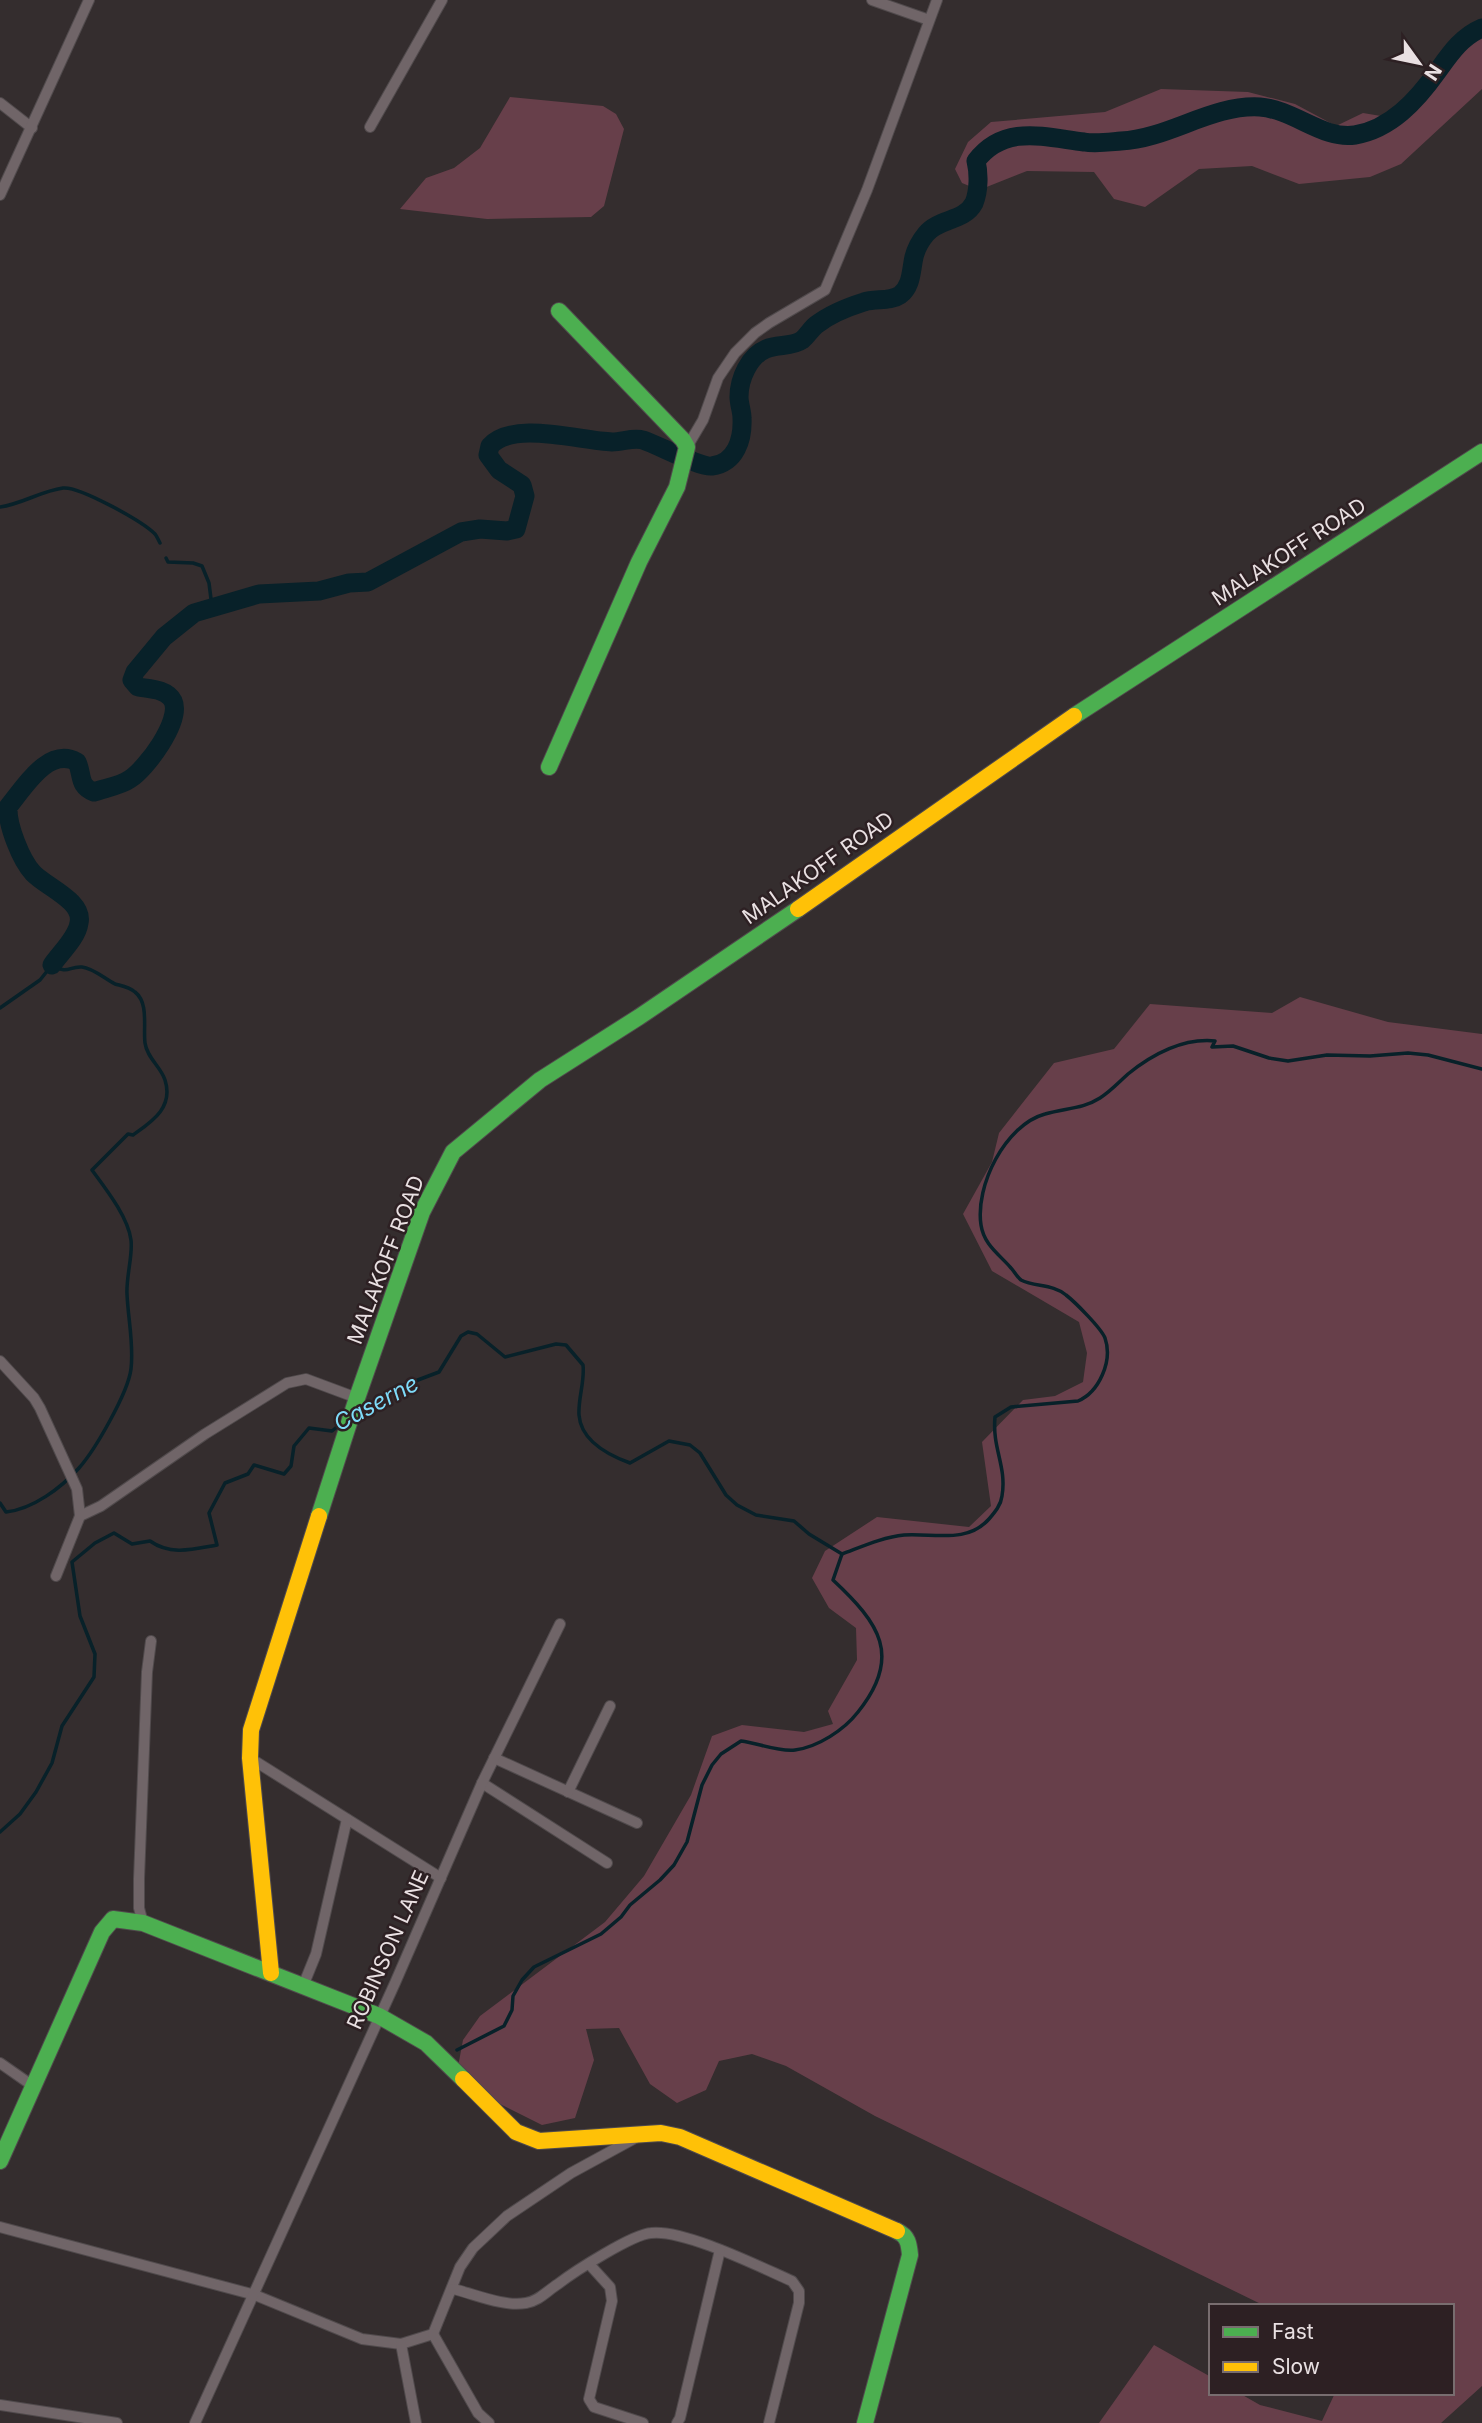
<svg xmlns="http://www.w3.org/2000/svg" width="1482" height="2423" font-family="Inter,sans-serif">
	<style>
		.green { fill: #673f4a }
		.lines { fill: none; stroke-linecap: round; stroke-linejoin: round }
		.stream { stroke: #082129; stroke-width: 3.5 }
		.river { stroke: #082129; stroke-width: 19 }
		.street-casing { stroke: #504a4c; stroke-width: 12 }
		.fast-casing { stroke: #504a4c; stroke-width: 18 }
		.slow-casing { stroke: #504a4c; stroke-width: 18 }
		.street { stroke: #706568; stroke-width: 10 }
		.fast { stroke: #4caf50; stroke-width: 16 }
		.slow { stroke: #ffc107; stroke-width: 16 }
		.labels { text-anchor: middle; stroke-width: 5; stroke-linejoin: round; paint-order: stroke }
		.street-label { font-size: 21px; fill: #e9e0e2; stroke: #2d2023 }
		.water-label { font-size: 23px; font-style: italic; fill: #7edbf9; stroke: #2d2023 }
	</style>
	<rect width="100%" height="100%" fill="#342d2e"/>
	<g class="green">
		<path d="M1482,25V89L1401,164L1370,177L1299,184L1252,166L1199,169L1145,207L1114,199L1094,172L1027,171L979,190L962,183L955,169L968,142L991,122L1105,112L1161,89L1248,92L1295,104L1336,126L1363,113L1393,118L1407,113L1443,62Z"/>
		<path d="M510,97L603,106L616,114L624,129L604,206L591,217L487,219L400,209L426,178L454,168L480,148Z"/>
		<path d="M1300,997L1388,1022L1482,1034V2386L1441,2423H1099L1154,2345L1211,2377V2393H1239L1260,2405L1322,2421L1335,2393H1452V2306H1265L875,2116L786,2066L752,2054L719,2061L706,2090L677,2103L650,2084L619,2028L586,2029L594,2060L575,2118L542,2125L484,2096L457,2072L463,2040L480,2016L605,1922L644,1876L691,1795L712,1736L742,1725L804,1732L833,1724L828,1711L857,1660L856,1628L829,1608L812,1578L825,1551L877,1517L969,1527L991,1506L982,1442L1023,1400L1055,1396L1083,1382L1087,1353L1079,1322L992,1271L963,1214L992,1162L999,1133L1054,1063L1114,1049L1150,1004L1272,1013Z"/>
	</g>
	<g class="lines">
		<g class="stream">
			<path d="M0,507C22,504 41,491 63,488C79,486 142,521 155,534C156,535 159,541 160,543"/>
			<path d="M166,558L168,562L193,563L202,566L209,583L212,607"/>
			<path d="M0,1008L40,980L52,965C69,975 68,966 82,967C93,968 105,979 115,984C122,986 129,987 135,992C149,1003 143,1027 145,1043C147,1058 161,1067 165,1080C174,1108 151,1122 133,1135L128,1134L92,1170C106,1189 128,1217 131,1240C133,1255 126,1277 127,1294C128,1319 134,1344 131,1369C128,1393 95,1450 79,1468C61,1488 33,1509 6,1512L0,1503"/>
			<path d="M358,1413L386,1398L394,1389L439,1372L461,1336L468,1332L477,1334L505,1357L556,1344L566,1345L583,1365C585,1381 578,1398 579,1415C581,1441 608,1455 630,1463L669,1441L690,1445L700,1453L726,1495L737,1505L756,1515L794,1521L809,1534L842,1554"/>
			<path d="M0,1832L20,1814L36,1792L52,1763L62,1726L94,1677L95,1654L80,1616L72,1562L95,1543L114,1533L132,1544L150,1541C171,1556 194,1549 217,1545L209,1513L225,1483L248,1474L254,1465L284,1474L291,1466L294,1446L309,1428L332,1431L343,1422"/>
			<path d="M457,2050L504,2026L512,2010L513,1996L522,1980L534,1967L601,1934L621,1917L630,1905L660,1880L674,1865L687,1842L702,1785L712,1765L721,1754L741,1741C758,1743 778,1752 795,1750C818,1747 844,1730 858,1712C903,1656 879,1623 833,1580L842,1554C861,1547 883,1537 904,1535C934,1533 967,1544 989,1519C995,1512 1001,1505 1002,1496C1007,1466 992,1449 995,1417L1011,1407L1078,1401C1099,1392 1113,1361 1105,1338C1101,1328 1075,1302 1066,1295C1053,1284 1035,1287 1021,1280C1017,1277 1014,1271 1011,1268C999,1254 984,1245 981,1225C975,1186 1005,1125 1045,1114C1065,1108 1083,1109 1100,1098C1111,1091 1119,1082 1128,1074C1153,1054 1184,1038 1215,1041L1212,1047L1233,1046L1269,1058L1288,1061L1327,1055L1370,1056L1408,1053L1428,1055L1482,1069"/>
		</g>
		<path class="river" d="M52,965C60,953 77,938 79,923C84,901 46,887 33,873C21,860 7,825 8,807C24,788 48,746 77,762C83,775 78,786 94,792C105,788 120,786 130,779C146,769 182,721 173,701C167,689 150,689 138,687L132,680L135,672L164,637L194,613L259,594L319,591L349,583L368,582L461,532L480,529L507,531L516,529L525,496L522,485L499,470L488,455L490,446C513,420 580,441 612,442C623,442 633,437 643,440C658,445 701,468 712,466C736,463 743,439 742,418C742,411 739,404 739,397C739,379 749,356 766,349C778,344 792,347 802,340C807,336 811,329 816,325C830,314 848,307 864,302C875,298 890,302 900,295C912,286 911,270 914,257C916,249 921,240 926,234C939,218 964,222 974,203C979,191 979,173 976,161C1004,124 1044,137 1084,142C1096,144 1109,142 1121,141C1168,139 1212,104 1260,107C1295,110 1323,140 1355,135C1391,129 1417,100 1437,72C1450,54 1461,37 1482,28"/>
		<g class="street-casing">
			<g id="street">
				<path d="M872,0L929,20"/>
				<path d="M0,103L32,128"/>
				<path d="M370,127L442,0"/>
				<path d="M0,195L89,0"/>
				<path d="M687,447L703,420L718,378L735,353L755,333L769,323L825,290L867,190L937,0"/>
				<path d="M0,1361L34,1398L40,1408L77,1489L80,1516"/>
				<path d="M56,1576L80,1516L101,1506L205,1434L287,1383L306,1379L357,1398"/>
				<path d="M250,1758L441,1878"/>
				<path d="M494,1758L637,1823"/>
				<path d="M482,1783L607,1863"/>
				<path d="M568,1792L610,1706"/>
				<path d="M143,1923L139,1908V1879L147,1672L151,1641"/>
				<path d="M303,1986L316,1954L347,1819"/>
				<path d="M0,2063L33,2086"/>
				<path d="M0,2227L255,2295L362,2339L401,2344L433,2334L460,2267L473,2248L507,2216L571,2173L637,2137"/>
				<path d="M590,2265L610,2287L612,2301L589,2399L594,2407L643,2423"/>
				<path d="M453,2289C475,2294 503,2307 526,2303C539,2301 547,2291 558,2284C575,2271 633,2234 651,2233C684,2229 760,2267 792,2281L799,2291V2303L769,2423"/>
				<path d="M433,2334L478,2413L489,2423"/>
				<path d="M401,2344L416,2423"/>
				<path d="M0,2405L117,2423"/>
				<path d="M195,2423L395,1983L482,1783L560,1624"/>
				<path d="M677,2423L680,2418L720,2250"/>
			</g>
		</g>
		<g class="fast-casing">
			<g id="fast">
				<path d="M1074,716L1482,452"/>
				<path d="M549,767L639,562L677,487L687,447L683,440L559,311"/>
				<path d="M319,1516L357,1398L422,1212L453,1152L540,1080L639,1017L798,909"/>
				<path d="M0,2161L102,1932L113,1919L143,1923L379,2016L426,2043L463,2079"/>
				<path d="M865,2423L910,2255C909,2244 908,2236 897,2231"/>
			</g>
		</g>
		<g class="slow-casing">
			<g id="slow">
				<path d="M798,909L1074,716"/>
				<path d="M271,1973L250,1758L251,1730L319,1516"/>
				<path d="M463,2079L516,2132L539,2141L661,2133L680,2137L897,2231"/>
			</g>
		</g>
		<use href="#street" class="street"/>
		<use href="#fast" class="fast"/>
		<use href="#slow" class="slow"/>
	</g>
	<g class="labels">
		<g class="street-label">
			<text transform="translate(1289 552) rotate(-33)" y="7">MALAKOFF ROAD</text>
			<text transform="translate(818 868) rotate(-35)" y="7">MALAKOFF ROAD</text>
			<text transform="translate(386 1260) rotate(-69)" y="7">MALAKOFF ROAD</text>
			<text transform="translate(388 1950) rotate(-66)" y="7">ROBINSON LANE</text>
		</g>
		<g class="water-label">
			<text transform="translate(376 1403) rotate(-28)" y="8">Caserne</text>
		</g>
	</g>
	<rect x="1209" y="2304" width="245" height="91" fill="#2d2023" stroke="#786d6f" stroke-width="2"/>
	<rect x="1223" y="2327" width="35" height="10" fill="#4caf50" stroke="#786d6f" stroke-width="2"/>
	<text x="1272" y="2339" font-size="21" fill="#e9e0e2">Fast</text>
	<rect x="1223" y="2362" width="35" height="10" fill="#ffc107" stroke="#786d6f" stroke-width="2"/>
	<text x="1272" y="2374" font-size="21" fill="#e9e0e2">Slow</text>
	<g transform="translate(1419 63) rotate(123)" stroke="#2d2023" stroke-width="5" paint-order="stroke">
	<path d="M0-5L12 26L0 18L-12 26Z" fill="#e9e0e2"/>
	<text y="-10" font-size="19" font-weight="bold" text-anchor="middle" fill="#e9e0e2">N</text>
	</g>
</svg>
